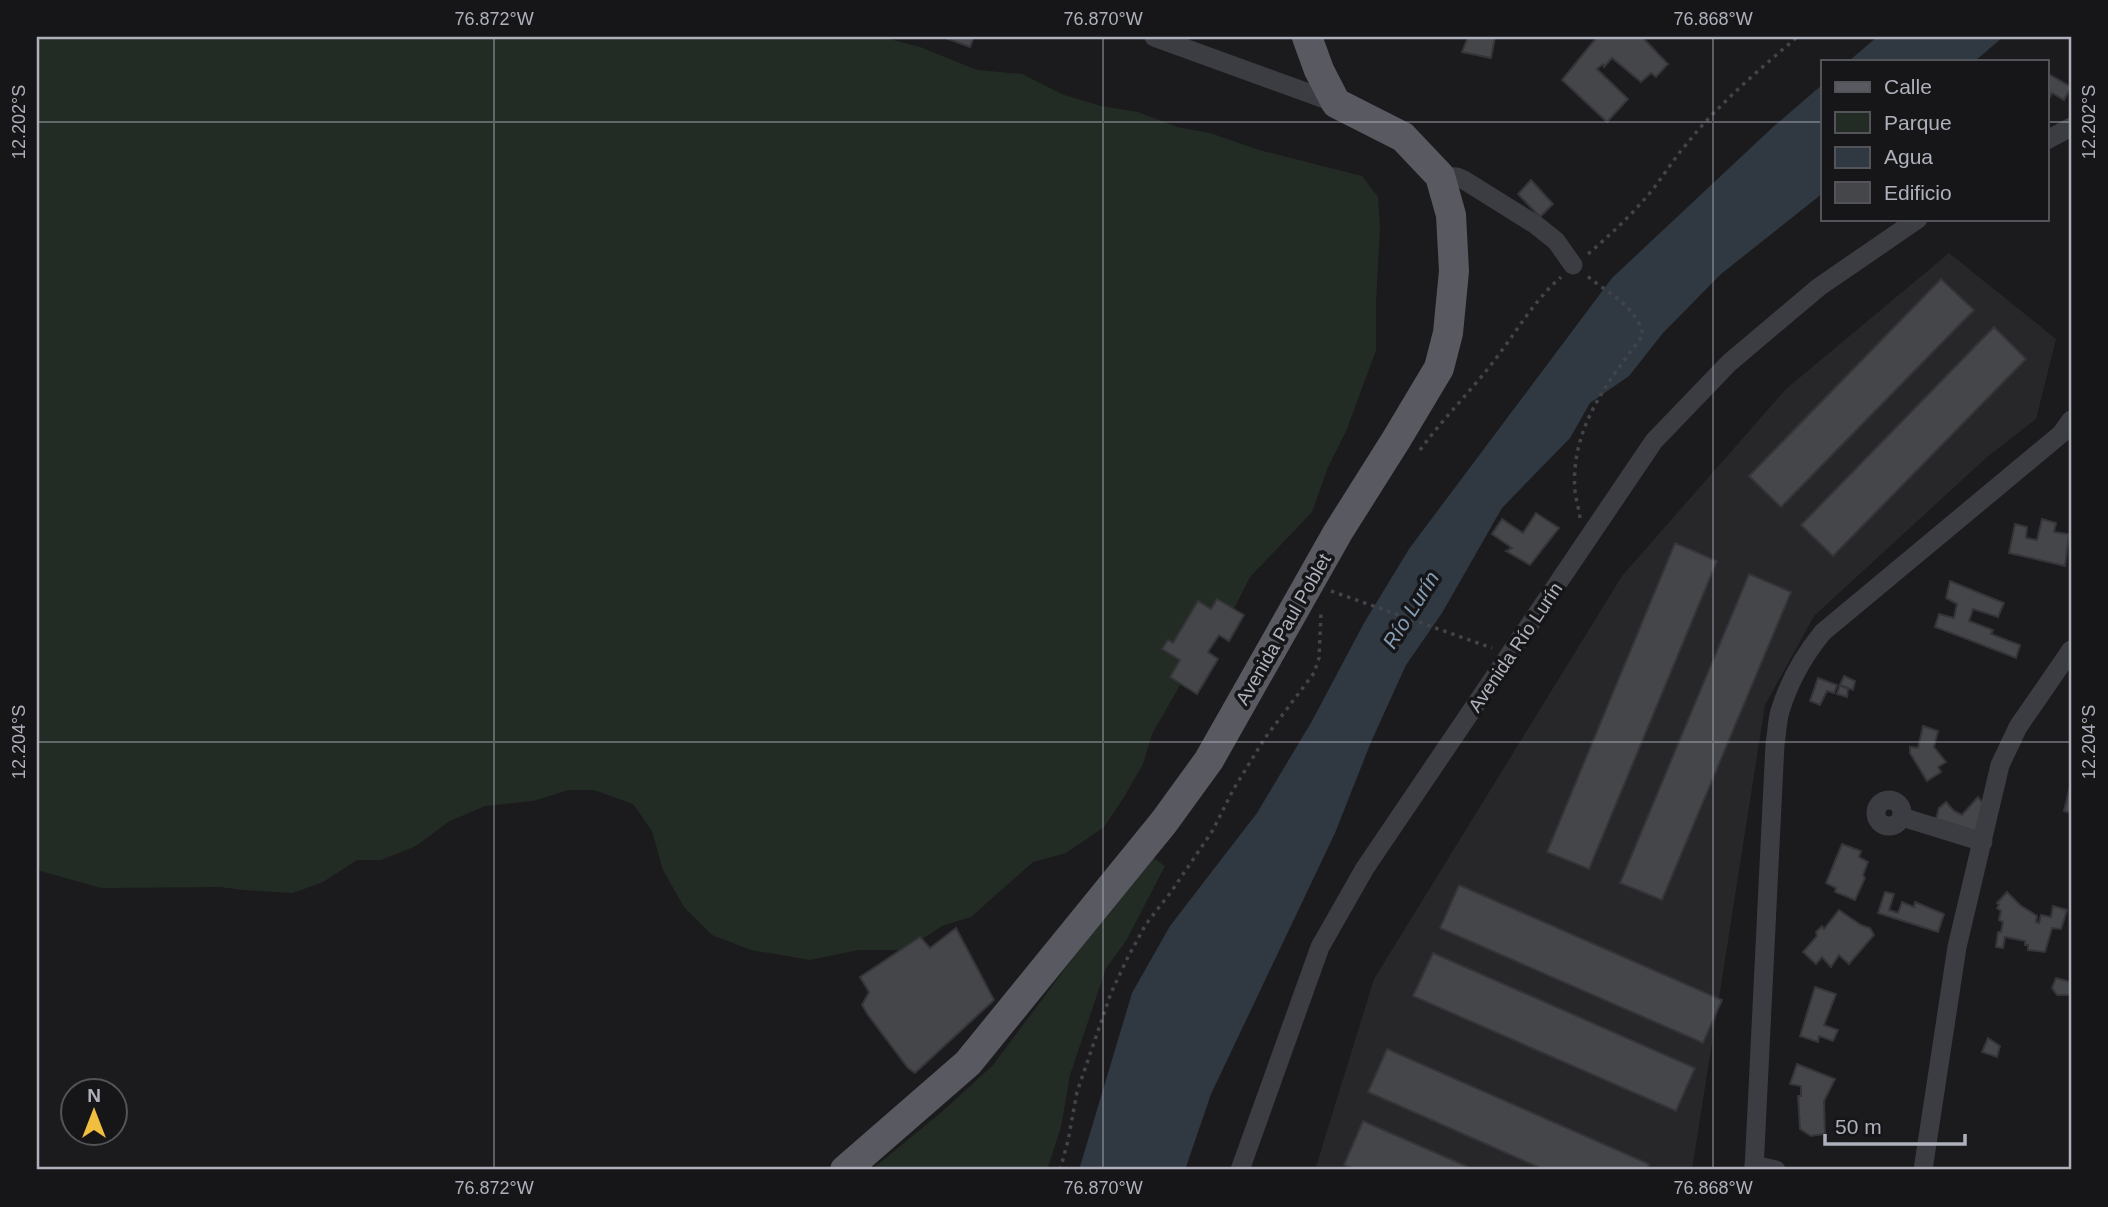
<svg xmlns="http://www.w3.org/2000/svg" width="2108" height="1207" font-family="Arial,sans-serif">
	<style>
		.built { fill: #27272a }
		.green { fill: #232c24 }
		.water { fill: #303942 }
		.building { fill: #45464a; stroke: #353539; stroke-width: 2 }
		.lines { fill: none; stroke-linecap: round; stroke-linejoin: round }
		.path { stroke: #424449; stroke-width: 3.5; stroke-dasharray: 3.5 5; stroke-linecap: butt }
		.street { stroke: #3c3d42; stroke-width: 19 }
		.primary { stroke: #585961; stroke-width: 30 }
		.ticks { fill: none; stroke: #aeb1bc; stroke-width: 2; stroke-opacity: 0.45 }
		.labels { text-anchor: middle; stroke-width: 7; stroke-linejoin: round; paint-order: stroke }
		.street-label { font-size: 19px; fill: #aeb1bc; stroke: #161618 }
		.water-label { font-size: 21px; font-style: italic; fill: #869db6; stroke: #161618 }
		.neatline { fill: none; stroke: #aeb1bc; stroke-width: 2.5 }
		.ticks-label { font-size: 18px; text-anchor: middle; fill: #aeb1bc }
	</style>
	<rect width="100%" height="100%" fill="#1b1b1d"/>
	<path class="built" d="M1949,253L2056,339L2036,419L1986,458L1814,616L1765,705L1692,1170H1315L1374,979L1622,576L1786,389Z"/>
	<g class="green">
		<path d="M37,37H882L920,47L977,70L1022,74L1064,95L1101,106L1138,112L1177,127L1210,133L1259,150L1362,176L1378,197L1380,228L1376,301V350L1347,429L1328,467L1312,512L1250,577L1220,636L1199,652L1152,734L1143,764L1124,797L1104,827L1066,853L1033,862L971,917L942,926L906,950H858L810,960L751,950L712,935L684,907L663,870L652,831L633,804L594,790H569L533,801L485,806L448,822L416,846L381,860H357L323,882L293,893L243,890L220,887L101,888L37,870Z"/>
		<path d="M1152,857L1165,866L1126,941L1106,968L1070,1075L1061,1127L1047,1170H871L944,1110L993,1065L1100,922Z"/>
	</g>
	<g class="water">
		<path d="M1877,37H2003L1975,61H1849Z"/>
		<path d="M1823,84V193L1721,274L1663,333L1629,376L1590,403L1570,438L1502,508L1442,613L1406,665L1371,742L1335,833L1211,1094L1185,1170H1079L1132,993L1170,926L1257,813L1312,721L1364,623L1409,549L1612,278L1773,127Z"/>
	</g>
	<g class="building">
		<path d="M943,37H974L970,47Z"/>
		<path d="M1468,37H1495L1491,58L1462,52Z"/>
		<path d="M1597,37H1642L1668,64L1656,77L1651,73L1641,82L1612,58L1604,67L1603,64L1597,69L1628,99L1607,122L1562,80Z"/>
		<path d="M2047,73L2071,87L2064,100L2052,93L2050,97L2047,95Z"/>
		<path d="M1531,180L1553,204L1540,217L1518,194Z"/>
		<path d="M1941,279L1974,310L1781,507L1749,476Z"/>
		<path d="M1994,327L2026,359L1833,556L1801,525Z"/>
		<path d="M1536,513L1559,528L1530,565L1506,551L1512,548L1492,534L1502,519L1523,533Z"/>
		<path d="M2042,519L2056,523L2054,532L2069,534L2065,566L2009,553L2015,524L2027,527L2026,538L2037,540Z"/>
		<path d="M1675,543L1717,561L1589,869L1547,852Z"/>
		<path d="M1749,574L1791,592L1662,900L1620,883Z"/>
		<path d="M1950,581L2004,603L1998,617L1973,609L1969,621L1993,630L1991,634L2020,645L2016,658L1935,627L1939,614L1954,618L1957,604L1946,598Z"/>
		<path d="M1217,599L1244,615L1229,641L1219,635L1208,652L1218,659L1197,694L1170,677L1180,660L1162,649L1168,640L1173,643L1198,601L1211,609Z"/>
		<path d="M1844,676L1855,681L1853,690L1840,685Z"/>
		<path d="M1818,678L1837,685L1834,693L1827,691L1820,705L1810,701Z"/>
		<path d="M1840,685L1848,689L1847,697L1837,694Z"/>
		<path d="M1923,726L1938,731L1934,747L1946,762L1938,767L1941,772L1927,781L1910,753V747L1918,748Z"/>
		<path d="M2071,782V813L2064,811Z"/>
		<path d="M1978,797L1984,805L1977,834L1936,819L1939,808L1946,802L1954,811L1962,815Z"/>
		<path d="M1842,844L1861,851L1859,857L1868,862L1863,875L1865,878L1855,900L1835,892L1836,888L1826,883Z"/>
		<path d="M1459,885L1722,1000L1703,1043L1440,928Z"/>
		<path d="M1885,892L1894,894L1889,910L1898,913L1902,902L1914,907L1915,902L1944,914L1938,932L1878,913Z"/>
		<path d="M2007,892L2020,905L2037,916L2036,922L2039,923L2041,915L2051,917L2053,906L2067,910L2061,929L2052,928L2045,952L2028,950V945H2025V941L2005,937L2003,948L1996,947L1998,932H2001L2003,922L1999,920L2001,911L1997,908L1999,905L1997,903Z"/>
		<path d="M1839,910L1861,925L1870,928L1874,935L1849,964L1839,955L1831,967L1822,957L1816,964L1803,952L1817,936L1816,932L1822,926L1824,929Z"/>
		<path d="M956,928L994,1000L915,1073L908,1068L868,1015L862,1005L869,992L860,977L920,937L930,948Z"/>
		<path d="M1433,953L1695,1068L1676,1111L1413,996Z"/>
		<path d="M2056,978L2071,982V995H2057L2052,988Z"/>
		<path d="M1815,987L1836,994L1824,1025L1838,1030L1833,1041L1819,1036L1818,1042L1800,1036Z"/>
		<path d="M1988,1038L2000,1046L1997,1057L1982,1052Z"/>
		<path d="M1387,1049L1649,1164L1647,1170H1545L1368,1092Z"/>
		<path d="M1797,1064L1835,1079L1824,1101L1825,1134L1811,1136L1800,1129L1798,1096H1801V1086L1790,1084Z"/>
		<path d="M1363,1121L1475,1170H1357L1344,1165Z"/>
	</g>
	<g class="lines">
		<g class="path">
			<path d="M1588,254C1611,234 1633,214 1653,189C1664,175 1673,160 1685,146C1717,105 1758,71 1797,37"/>
			<path d="M1420,450C1445,416 1475,387 1500,353C1520,326 1535,300 1561,277"/>
			<path d="M1580,518C1579,509 1576,500 1575,491C1570,428 1608,382 1643,335C1637,307 1608,293 1587,276"/>
			<path d="M1331,591L1492,648"/>
			<path d="M1060,1170L1068,1141L1077,1092L1111,993L1128,957L1146,924L1171,892L1213,830L1233,790L1265,738L1314,673L1319,658L1321,614"/>
		</g>
		<g class="street">
			<path d="M1154,37L1336,103"/>
			<path d="M2047,140L2071,127"/>
			<path d="M1440,176L1457,177L1464,180L1536,225L1556,241L1573,265"/>
			<circle cx="1889" cy="813" r="13"/>
			<path d="M1902,817L1983,842"/>
			<path d="M1754,1165L1776,1170"/>
			<path d="M1240,1170L1320,947L1365,868L1654,441L1729,363L1819,287L1918,219"/>
			<path d="M1754,1170L1775,744C1777,733 1777,721 1780,711C1789,682 1804,655 1823,632L2061,434L2071,420"/>
			<path d="M1923,1170L1957,947L2000,765L2018,727L2071,650"/>
		</g>
		<path class="primary" d="M845,1170L968,1063L1164,822L1209,760L1338,532L1396,440L1439,368L1448,333L1454,271L1451,215L1440,176L1403,137L1336,103L1319,70L1307,37"/>
	</g>
	<path class="ticks" d="M494,37V1170M1103,37V1170M1713,37V1170M37,122H1823M2047,122H2071M37,742H2071"/>
	<g class="labels">
		<g class="street-label">
			<text transform="translate(1283 629) rotate(-60)" y="7">Avenida Paul Poblet</text>
			<text transform="translate(1515 647) rotate(-56)" y="7">Avenida Río Lurín</text>
		</g>
		<g class="water-label">
			<text transform="translate(1411 610) rotate(-58)" y="7">Río Lurín</text>
		</g>
	</g>
	<rect width="2108" height="1207" fill="none" stroke="#161618" stroke-width="77"/>
	<rect x="1821" y="60" width="228" height="161" fill="#161618" stroke="#53545a" stroke-width="2"/>
	<rect x="1835" y="82" width="35" height="10" fill="#585961" stroke="#53545a" stroke-width="2"/>
	<text x="1884" y="94" font-size="21" fill="#aeb1bc">Calle</text>
	<rect x="1835" y="112" width="35" height="21" fill="#232c24" stroke="#53545a" stroke-width="2"/>
	<text x="1884" y="130" font-size="21" fill="#aeb1bc">Parque</text>
	<rect x="1835" y="147" width="35" height="21" fill="#303942" stroke="#53545a" stroke-width="2"/>
	<text x="1884" y="164" font-size="21" fill="#aeb1bc">Agua</text>
	<rect x="1835" y="182" width="35" height="21" fill="#45464a" stroke="#53545a" stroke-width="2"/>
	<text x="1884" y="200" font-size="21" fill="#aeb1bc">Edificio</text>
	<g transform="translate(94 1112)"><circle r="33" fill="#161618" stroke="#53545a" stroke-width="2"/>
	<path d="M0-5L12 26L0 18L-12 26Z" fill="#f1be3f"/>
	<text y="-10" font-size="19" font-weight="bold" text-anchor="middle" fill="#aeb1bc">N</text>
	</g>
	<path d="M1825 1134v10h140v-10" fill="none" stroke="#aeb1bc" stroke-width="3.5"/>
	<text x="1835" y="1134" font-size="21" fill="#aeb1bc" stroke="#161618" stroke-width="5" paint-order="stroke">50 m</text>
	<rect x="38" y="38" width="2032" height="1130" class="neatline"/>
	<g class="ticks-label">
		<text x="494" y="25">76.872°W</text>
		<text x="1103" y="25">76.870°W</text>
		<text x="1713" y="25">76.868°W</text>
		<text transform="translate(19 122) rotate(-90)" y="6">12.202°S</text>
		<text transform="translate(2089 122) rotate(-90)" y="6">12.202°S</text>
		<text transform="translate(19 742) rotate(-90)" y="6">12.204°S</text>
		<text transform="translate(2089 742) rotate(-90)" y="6">12.204°S</text>
		<text x="494" y="1194">76.872°W</text>
		<text x="1103" y="1194">76.870°W</text>
		<text x="1713" y="1194">76.868°W</text>
	</g>
</svg>
